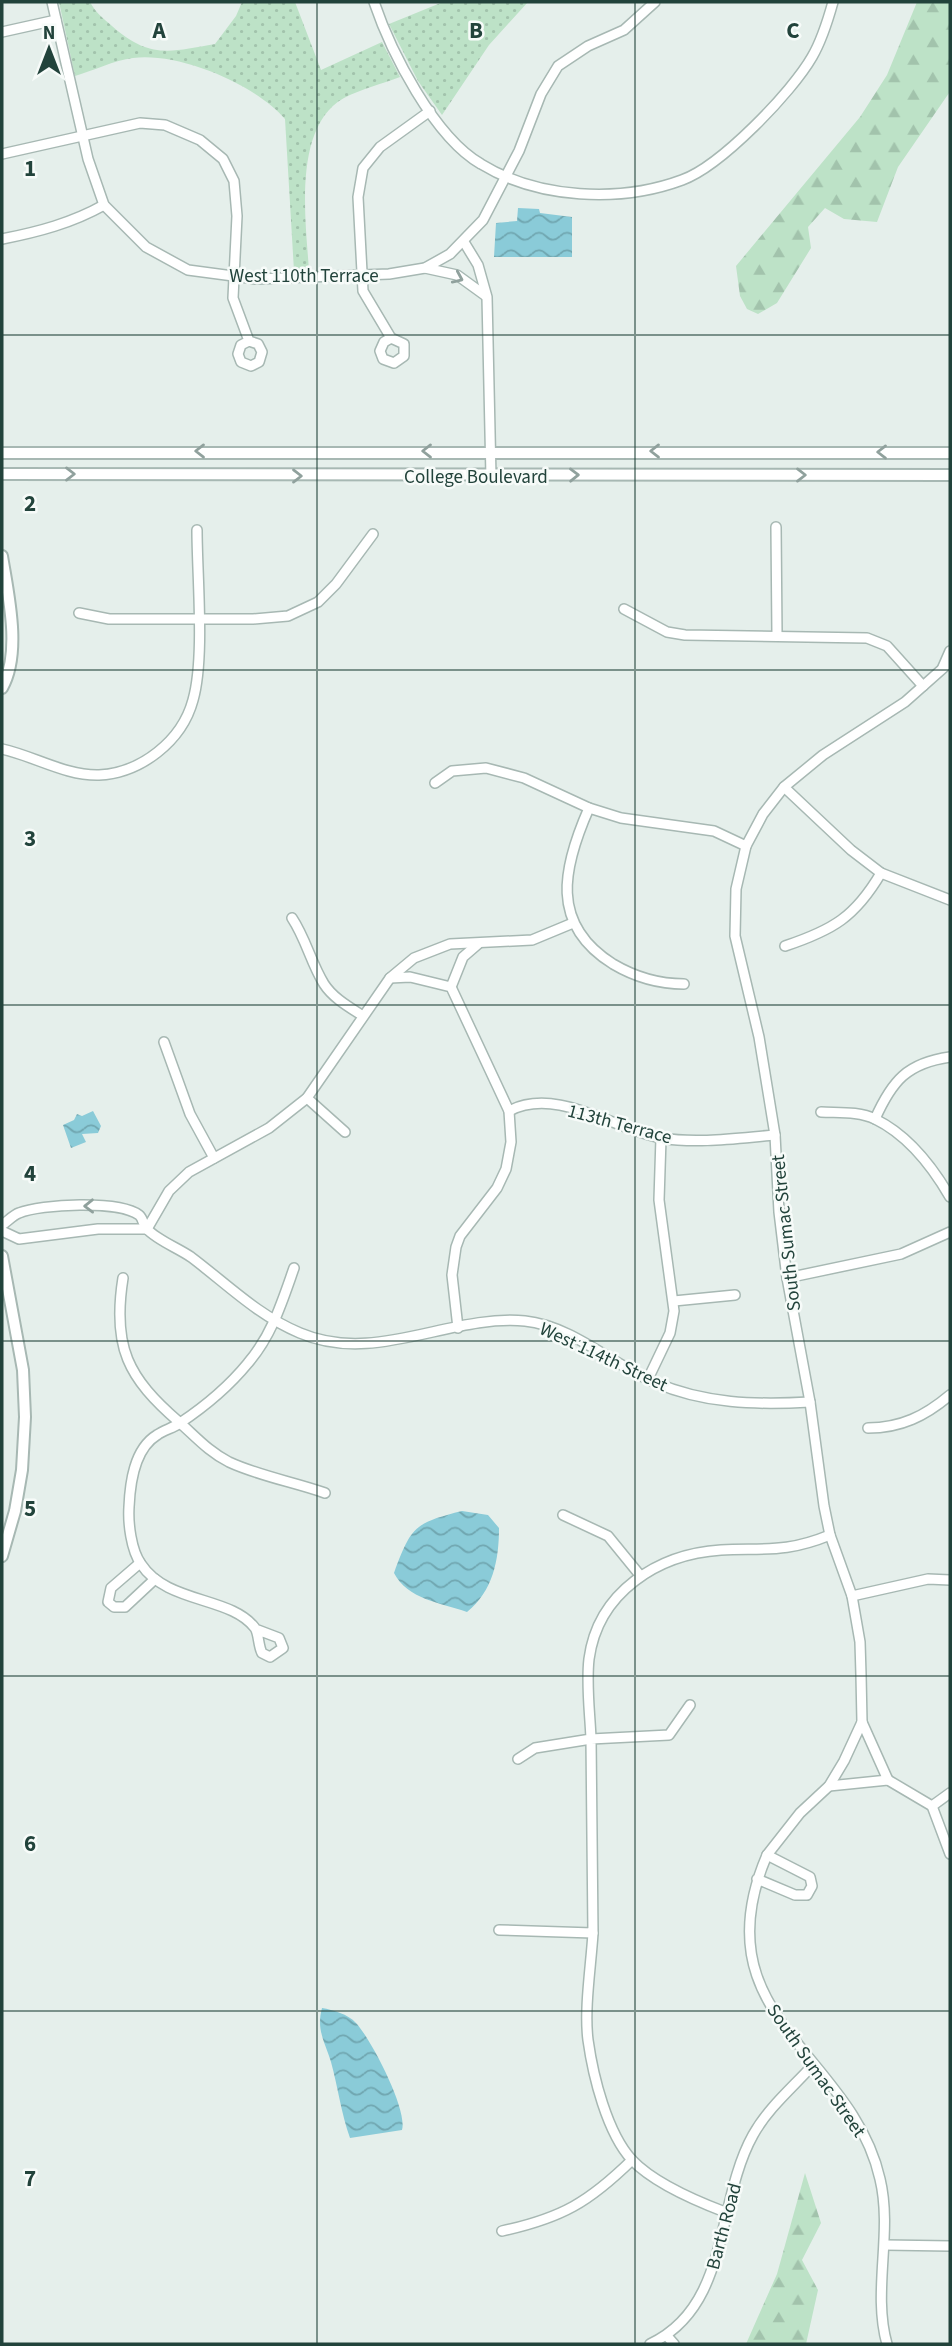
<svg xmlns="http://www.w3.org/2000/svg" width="952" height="2346" font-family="'Source Sans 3',sans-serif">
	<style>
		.grass { fill: url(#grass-dots) }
		.forest { fill: url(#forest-firs) }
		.water { fill: url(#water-waves) }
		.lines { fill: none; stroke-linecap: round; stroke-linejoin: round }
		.minor-casing { stroke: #a7b8b3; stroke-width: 12 }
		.tertiary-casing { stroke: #a7b8b3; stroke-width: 14 }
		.minor { stroke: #fff; stroke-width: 9 }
		.tertiary { stroke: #fff; stroke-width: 10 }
		.oneway { stroke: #90a19d }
		.grid { fill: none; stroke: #22433b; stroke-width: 2; stroke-opacity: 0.55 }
		.labels { text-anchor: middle; stroke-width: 5; stroke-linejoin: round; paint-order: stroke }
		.street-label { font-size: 19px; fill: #22433b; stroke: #f7fbf9 }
		.grid-label { font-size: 23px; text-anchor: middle; font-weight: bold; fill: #22433b; stroke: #f7fbf9; stroke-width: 5; stroke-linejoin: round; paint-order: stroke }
	</style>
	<defs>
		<pattern id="grass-dots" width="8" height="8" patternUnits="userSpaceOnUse" patternTransform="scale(1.75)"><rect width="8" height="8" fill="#bde2c7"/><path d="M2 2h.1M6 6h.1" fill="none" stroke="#a2c3ac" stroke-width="1.8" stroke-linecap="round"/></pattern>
		<pattern id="forest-firs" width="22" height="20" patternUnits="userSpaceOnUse" patternTransform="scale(1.75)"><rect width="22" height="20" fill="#bde2c7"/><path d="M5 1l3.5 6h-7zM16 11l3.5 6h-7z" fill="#a2c3ac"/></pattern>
		<pattern id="water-waves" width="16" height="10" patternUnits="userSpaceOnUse" patternTransform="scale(1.75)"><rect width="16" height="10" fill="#8acbd8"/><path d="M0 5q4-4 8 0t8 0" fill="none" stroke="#70a6b0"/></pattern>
	</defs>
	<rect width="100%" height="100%" fill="#e5efeb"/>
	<g class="grass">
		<path d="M59,2H90C95,12 104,19 112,26C149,59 170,52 215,44L236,16L242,2H295L321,70L382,42L400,77C382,84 361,89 344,98C292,127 306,222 309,271H294L285,119C255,84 179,52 133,58C114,60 93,71 75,76Z"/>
		<path d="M443,2H528L489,45L442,115L418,81L389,24Z"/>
	</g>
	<g class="forest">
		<path d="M917,2H950L949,93L898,167L877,222L844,219L825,208L808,227L811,248L777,303L758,314L747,309L740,296L736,266L860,117L887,75Z"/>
		<path d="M805,2173L821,2223L802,2260L818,2290L806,2344H746L777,2274Z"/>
	</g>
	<g class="water">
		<path d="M518,208L539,209L540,213L572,217V257H494L496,223L517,221Z"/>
		<path d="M93,1111L101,1126L98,1133L82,1134L86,1142L71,1148L63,1125L74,1120L77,1114L82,1116Z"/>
		<path d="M462,1511L488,1515L499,1528C499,1560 493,1591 467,1612C441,1603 407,1599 394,1573C411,1527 414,1523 462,1511Z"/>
		<path d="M322,2008C333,2010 348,2014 356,2023C371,2039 408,2110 402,2130L350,2138C341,2113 338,2087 331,2062C325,2042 316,2030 322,2008Z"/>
	</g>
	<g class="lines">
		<g class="minor-casing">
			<g id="minor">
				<path d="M52,2L88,159L104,205L146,247L188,270L256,279L389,274L425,268L450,254L483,220L519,151L541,94L558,66L588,46L624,30L655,2"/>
				<path d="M374,2C391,52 434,137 481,164C538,199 620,203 682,180C721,166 792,92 812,57C822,40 828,20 833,2"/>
				<path d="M2,32L56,20"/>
				<path d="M2,154L140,123L165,125L200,140L223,159L234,181L237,216L233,298L249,341L258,344L262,352L259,362L251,366L241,362L238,354L241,345L249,341"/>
				<path d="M2,239C38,232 72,223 104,205"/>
				<path d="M464,242L478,265L487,297L491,477"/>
				<path d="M425,268L457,275L486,296"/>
				<path d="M391,338L384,342L380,351L383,359L394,363L404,356V344L391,338L363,291L358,197L363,168L380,147L430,111"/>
				<path d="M776,527L777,635"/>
				<path d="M624,609L667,632L685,635L867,638L887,646L923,686"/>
				<path d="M79,613L109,619H253L288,616L318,602L336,584L373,534"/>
				<path d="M943,667L950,651"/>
				<path d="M2,749C34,756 66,776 99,775C141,773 182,741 193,700C205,658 197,576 197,530"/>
				<path d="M435,783L452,771L486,768L524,778L589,808L621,818L714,831L746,846"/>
				<path d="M784,787L851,850L881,873L950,900"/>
				<path d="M589,808C563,867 549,924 613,964C635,977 659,984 684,984"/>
				<path d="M292,918C306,939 311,963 324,984C333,998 349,1007 363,1016"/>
				<path d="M785,946C833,930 855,917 881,873"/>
				<path d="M390,978L410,977L451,987L509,1111L511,1142L506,1169L497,1188L460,1236L456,1247L452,1275L458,1328"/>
				<path d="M451,987L463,957L478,944"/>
				<path d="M164,1042L190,1114L214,1158"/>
				<path d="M307,1098L345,1132"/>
				<path d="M509,1111C556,1086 614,1129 661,1138C698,1144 738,1138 775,1135"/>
				<path d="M821,1112C838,1113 859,1111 875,1119C908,1135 932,1166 950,1197"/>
				<path d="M875,1119C892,1081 907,1063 950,1057"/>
				<path d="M2,1225C7,1222 13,1215 19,1213C41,1204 119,1200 139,1215C143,1218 143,1225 147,1229C157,1240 178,1248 191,1257C227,1284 257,1315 300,1333C375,1365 450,1314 525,1321C572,1326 612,1364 654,1382C704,1404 756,1405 810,1402"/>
				<path d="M147,1229L169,1191L189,1172L269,1128L307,1098L390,978L414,958L450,944L532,940L573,923"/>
				<path d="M2,1231L19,1239L98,1229H147"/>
				<path d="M123,1278C112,1347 128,1378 179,1422C196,1437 209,1452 229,1462C259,1476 294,1482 325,1493"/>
				<path d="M787,1278L901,1254L950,1232"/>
				<path d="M674,1301L735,1295"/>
				<path d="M648,1379L670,1333L674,1311L659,1200L661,1138"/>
				<path d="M868,1428C901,1428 925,1416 950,1395"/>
				<path d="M563,1515L608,1536L639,1574"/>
				<path d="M140,1563L111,1588L108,1602L114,1607H125L155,1579"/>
				<path d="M852,1596L928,1579L950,1580"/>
				<path d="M258,1630L279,1638L283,1648L270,1657L262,1653C258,1645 259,1634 255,1628C231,1596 167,1604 141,1564C131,1550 128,1523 129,1507C130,1483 134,1449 157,1435C164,1430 173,1428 180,1423C204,1407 230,1385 248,1363C272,1335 282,1302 294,1268"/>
				<path d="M862,1722L888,1780"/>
				<path d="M518,1759L535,1748L591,1739C590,1713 586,1685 589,1659C598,1592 658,1554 721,1550C765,1548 786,1553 830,1535"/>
				<path d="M829,1786L888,1780L932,1806L950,1854"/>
				<path d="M932,1806L950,1793"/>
				<path d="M767,1855L800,1813L829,1786L844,1761L862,1722L861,1675L860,1642L852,1596L830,1535L824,1506L810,1402L787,1278L779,1212L775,1135L759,1037L735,936L736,889L746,846L763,814L784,787L823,755L905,702L950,662"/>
				<path d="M757,1879L795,1895H807L812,1886L810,1877L767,1855C698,2016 852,2053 880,2179C893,2233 872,2291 887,2344"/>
				<path d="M499,1930L593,1933L591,1739L669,1735L690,1705"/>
				<path d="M593,1933C591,1966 584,2009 588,2040C593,2076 607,2133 632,2160C653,2182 696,2201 725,2212"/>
				<path d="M502,2231C562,2218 589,2202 632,2160"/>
				<path d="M885,2245L950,2246"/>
				<path d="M667,2336L674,2344"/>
				<path d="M650,2344C731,2306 715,2203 753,2135C768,2108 792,2088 812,2066"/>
			</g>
		</g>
		<g class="tertiary-casing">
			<g id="tertiary">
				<path d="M2,453H950"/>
				<path d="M2,474L950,475"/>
				<path d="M2,556C8,593 22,653 2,688"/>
				<path d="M2,1256L23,1370L25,1417L22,1470L15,1511L2,1556"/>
			</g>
		</g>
		<use href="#minor" class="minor"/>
		<use href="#tertiary" class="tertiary"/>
	</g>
	<defs><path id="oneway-chevron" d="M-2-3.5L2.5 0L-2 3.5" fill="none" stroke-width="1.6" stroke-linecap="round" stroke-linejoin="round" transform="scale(1.75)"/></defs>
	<g class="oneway">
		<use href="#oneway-chevron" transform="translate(458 278) rotate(24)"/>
		<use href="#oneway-chevron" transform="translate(200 451) rotate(-180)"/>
		<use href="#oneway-chevron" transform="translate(427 451) rotate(-180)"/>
		<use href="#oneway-chevron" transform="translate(655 451) rotate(-180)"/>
		<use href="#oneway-chevron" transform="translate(882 452) rotate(-180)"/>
		<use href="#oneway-chevron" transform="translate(70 474)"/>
		<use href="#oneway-chevron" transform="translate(574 475) rotate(-1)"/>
		<use href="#oneway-chevron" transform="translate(801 475)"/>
		<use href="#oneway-chevron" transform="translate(297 476)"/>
		<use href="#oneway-chevron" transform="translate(89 1206) rotate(179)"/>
	</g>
	<path class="grid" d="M317,2V2344M635,2V2344M2,335H950M2,670H950M2,1005H950M2,1341H950M2,1676H950M2,2011H950"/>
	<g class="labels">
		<g class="street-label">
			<text x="304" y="282">West 110th Terrace</text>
			<text x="476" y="483">College Boulevard</text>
			<text transform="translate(620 1123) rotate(15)" y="7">113th Terrace</text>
			<text transform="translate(785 1233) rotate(-96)" y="7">South Sumac Street</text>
			<text transform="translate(604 1356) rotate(25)" y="7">West 114th Street</text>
			<text transform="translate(817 2070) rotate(55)" y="7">South Sumac Street</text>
			<text transform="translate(723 2226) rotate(-75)" y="7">Barth Road</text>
		</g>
	</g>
	<g class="grid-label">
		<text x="159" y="38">A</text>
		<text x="476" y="38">B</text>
		<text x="793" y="38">C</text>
		<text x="30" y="176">1</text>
		<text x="30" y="511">2</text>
		<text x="30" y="846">3</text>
		<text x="30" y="1181">4</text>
		<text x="30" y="1516">5</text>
		<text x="30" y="1851">6</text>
		<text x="30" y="2186">7</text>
	</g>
	<rect width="952" height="2346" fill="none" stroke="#22433b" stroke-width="7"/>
	<g transform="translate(49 49)" stroke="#f7fbf9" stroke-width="5" paint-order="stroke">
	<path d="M0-5L12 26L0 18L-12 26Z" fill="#22433b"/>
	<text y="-10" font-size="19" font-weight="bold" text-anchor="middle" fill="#22433b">N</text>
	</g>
</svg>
